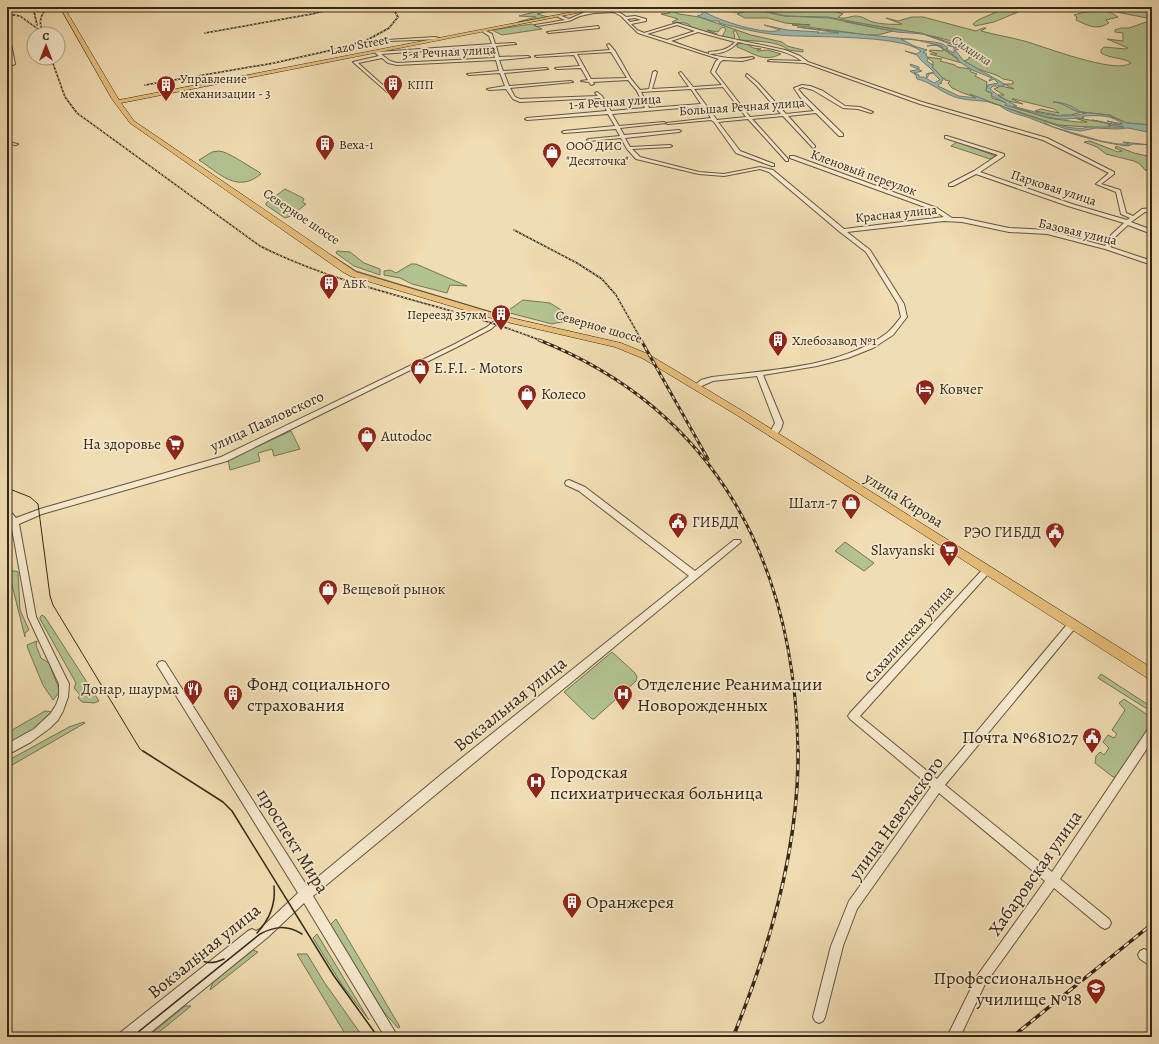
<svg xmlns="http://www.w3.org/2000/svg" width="1159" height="1044" font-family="Alegreya,serif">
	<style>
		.green { fill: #b3c291; stroke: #747554 }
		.water { fill: #9cbbb2; stroke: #738074; fill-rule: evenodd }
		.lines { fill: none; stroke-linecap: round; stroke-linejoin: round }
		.minor-casing { stroke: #64553d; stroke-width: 2 }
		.major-casing { stroke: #352816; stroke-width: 1 }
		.minor { fill: #f6e9ce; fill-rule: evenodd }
		.major { fill: #e8be7a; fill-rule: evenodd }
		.tram-far1 { stroke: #352816; stroke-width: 1 }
		.tram { stroke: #352816; stroke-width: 1.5 }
		.rail-far2-casing { stroke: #352816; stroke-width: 1.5 }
		.rail-far1-casing { stroke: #352816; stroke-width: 3 }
		.rail-casing { stroke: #352816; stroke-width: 3.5 }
		.rail-far2 { stroke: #f6e9ce; stroke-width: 1; stroke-dasharray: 2; stroke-linecap: butt }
		.rail-far1 { stroke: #f6e9ce; stroke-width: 1.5; stroke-dasharray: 4; stroke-linecap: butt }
		.rail { stroke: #f6e9ce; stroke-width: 2; stroke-dasharray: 6; stroke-linecap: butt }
		.labels { text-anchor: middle; stroke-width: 3.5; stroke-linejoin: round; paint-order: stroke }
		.far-street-label { font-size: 13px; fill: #352816; stroke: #f6e9ce }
		.far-water-label { font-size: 13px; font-style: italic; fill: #4f4d3d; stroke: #f6e9ce }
		.far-poi-label { font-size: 13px; fill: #352816; stroke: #f6e9ce; text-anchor: start }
		.poi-label { font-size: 15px; fill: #352816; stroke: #f6e9ce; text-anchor: start }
		.street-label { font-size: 15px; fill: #352816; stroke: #f6e9ce }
		.near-poi-label { font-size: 18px; fill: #352816; stroke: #f6e9ce; text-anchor: start }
		.near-street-label { font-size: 18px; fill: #352816; stroke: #f6e9ce }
	</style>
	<rect width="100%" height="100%" fill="#f1ddb3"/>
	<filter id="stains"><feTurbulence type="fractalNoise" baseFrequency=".005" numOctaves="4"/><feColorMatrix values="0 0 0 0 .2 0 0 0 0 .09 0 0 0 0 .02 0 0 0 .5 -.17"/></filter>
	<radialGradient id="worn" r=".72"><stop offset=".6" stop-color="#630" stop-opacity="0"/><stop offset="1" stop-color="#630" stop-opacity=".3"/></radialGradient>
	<g class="green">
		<path d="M553,7H567L537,14L548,17L518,22L536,17L519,16Z"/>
		<path d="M637,7H667V8L661,9L671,10L679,14L699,17L751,35L782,42L787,46L803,50V52L788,50C780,41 752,41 740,40L736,31H733L735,37L733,39L722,37L726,29L723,27L720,29L718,32L707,30L717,34L714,35L689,28L690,25L685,23L672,22L678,19L661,14L670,13L667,11H645Z"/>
		<path d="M721,7H828L826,8L828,9L843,14L838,17C845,20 849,16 856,16C861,16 866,19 870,21C876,24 895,25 902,24L886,18L898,21L912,17H923L976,31L983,28H986L981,31C995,35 1010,37 1024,41C1043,46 1116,75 1131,63C1123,57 1111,59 1101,53V50L1104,47L1126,49L1128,48L1107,39L1123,41V33L1115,32V30L1121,28H1129L1152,20V125L1126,123L1110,115L1099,114L1082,112L1071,115H1062L1061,116L1035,111L1041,109L1059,113L1054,109L1014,99H1012L1023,104L1008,101L998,95H1004L994,89L1001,86L1014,89L1004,84H1013V81L1003,79C997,74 988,73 981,70C975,69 969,63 964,61L969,59V57L978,56C968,36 872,27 849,21L846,22L893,31L878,35H868L792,25L793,24L810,25L785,23L768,18H745L737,14L744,12H734Z"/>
		<path d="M999,7H1006L1012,12H1018L994,22L975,26L973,24L978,20L1003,9Z"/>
		<path d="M1091,7H1152V19Z"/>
		<path d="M1105,11L1112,13L1118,17L1106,20L1109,23C1096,31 1087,25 1076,20L1077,17L1074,15L1085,12Z"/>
		<path d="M532,24L542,29L502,35L492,30Z"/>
		<path d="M746,43L753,48L761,49L757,50L758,51L768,50L781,54C763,63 754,53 737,47V44Z"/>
		<path d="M943,49L962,62V63L930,54H937L929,51L931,50L943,51Z"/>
		<path d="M927,57L942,59L940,61L955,65L957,67L970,69L971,72L977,74L975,76L987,82L986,91L992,93V98L1007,103L1005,105L1048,118L1077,122H1087L1075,118H1078L1112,124L1109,127L1103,128L1058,125L963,93L952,88L948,83L950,81L945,80V79C939,77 937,70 932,67L933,66V62Z"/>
		<path d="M1090,141L1118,152L1122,151L1115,148L1116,146L1134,153L1148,156V153L1152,154V172L1145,170L1140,164L1134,161L1106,154L1097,147L1084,142Z"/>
		<path d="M957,142L996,156L990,159L951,146Z"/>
		<path d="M219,151C227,151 250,167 259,172L261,174C237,194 219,173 199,160L212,152Z"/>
		<path d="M285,189L303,198L304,200L302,202L306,204L291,216L285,218L266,205V203Z"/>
		<path d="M337,251L350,252L364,263L380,269V275L354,266L336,253Z"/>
		<path d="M331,256H333L356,271L495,313L356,273Z"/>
		<path d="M411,264H416L467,286L450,285L447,293L412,284L400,278L384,275V271L390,270L396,273Z"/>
		<path d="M523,300L550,303L566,313L562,318L568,320C563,323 558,322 552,324L506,312Z"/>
		<path d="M291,431L300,449L274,456L272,449L258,453L260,461L230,470L228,459Z"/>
		<path d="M845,542L874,563L864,571L835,551Z"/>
		<path d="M11,571H16L18,572L20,610L29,630L25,633V637L9,573Z"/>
		<path d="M42,615L45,617L99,701L94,703L82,702L78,698L80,695L74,688L76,683L40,619V617Z"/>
		<path d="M37,641L36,645L41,658L49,663L59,689L58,694L53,700L43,685L28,649L27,645Z"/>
		<path d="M612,652L635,673L637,677L636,681L594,719H592L564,692Z"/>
		<path d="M1101,674L1150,706L1152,704V712L1098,678Z"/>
		<path d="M1124,699L1152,718V726L1118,777H1113L1095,763L1096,756L1100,752L1104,755L1109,748L1103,742L1108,735L1114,738L1117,734L1112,730L1125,710L1119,703Z"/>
		<path d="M45,711L52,712L32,731L7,745V733Z"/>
		<path d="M84,722L85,723L7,768V761L69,727Z"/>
		<path d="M336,919L400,1027L398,1028L383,1011L330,925Z"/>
		<path d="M317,934L369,1020L342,985L313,938Z"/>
		<path d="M253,950L258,952L210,990L213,982Z"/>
		<path d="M297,954H307L324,982L363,1037H347Z"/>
		<path d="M185,1006H191L153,1037H147Z"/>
	</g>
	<path class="water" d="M697,7H706L705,12C717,20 766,36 780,30L764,25L787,30L819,32L817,33H839L797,27L805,28L934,42L943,44L948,48L946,49L954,53V47L947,45L957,48L953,45L923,34L897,32L829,18L784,16L757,10L760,8L753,7L761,9L760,10L786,16L828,17L892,29L921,33L957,45L960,49L955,50L964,61L1003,83L1004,86H993L990,89L1000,97L1017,106H1013C1037,113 1062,120 1086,113H1085C1069,111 1066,103 1053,102C1064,102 1074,107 1081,112L1108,115L1127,123L1152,125V133L1128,128L1117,129L1096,128L1081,131L1066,129L1044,121L1045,123L1053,127L1101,141L1118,144H1129L1123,142L1151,145H1152L1133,144L1128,146C1092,142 1060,130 1027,117C1017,114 1007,112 999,105C995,105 989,101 983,101C971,100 961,100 950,95C937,89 930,82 917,79L916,75L910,71L917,70L918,69L911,66L910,64L919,67V70L922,71L914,73L919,75V77H924L934,83L940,80L933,73L929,74L927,78L926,74L934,72C929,66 921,62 917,55L905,51L917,54L921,51C899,34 810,38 779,35C759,33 738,28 719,23V21H712L697,16L703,14ZM901,39H912L942,46L943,49C934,43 933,45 927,46C930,46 934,45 937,45C939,46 955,55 958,59L957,60L972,70L992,78L989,80V81L994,79L998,83L988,85L986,91L992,93L991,95L992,96L1006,103L1005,105C1025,109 1040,117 1059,119C1067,120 1076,117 1084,118L1082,117L1085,116C1098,115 1112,115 1123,124L1107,121L1121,125C1112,125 1102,121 1092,120L1111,124L1108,125L1124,127H1087C1073,136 989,101 970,94L976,98L959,96L938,86L939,84L942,83L941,82L943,80L942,77L932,67L933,65L927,61L928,59L926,55L927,54L923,52L927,50L914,46Z"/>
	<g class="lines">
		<g class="minor-casing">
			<g id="minor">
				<path d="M601,10C611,10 618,10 626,17L635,16L646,19V21L631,24L637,30L644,33L677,23L719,36L785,50L800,56L808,62L922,102L1047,138L1114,172V174L1101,184L1120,190L1126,213L1133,216L1142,209L1152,208V212H1145L1131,222L1152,230V234L1128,225L1115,237L1110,247L1152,261V265L1105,249L1047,234L1009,232L962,222L944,221L847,232L870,250L904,304L907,317L893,335L873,348L848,358L817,366L763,375L783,423L781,429L776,436H770L769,434L775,423L757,376L713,381L697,388L694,386L701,380L712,377C768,370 840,368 887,333C892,329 897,322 901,317L898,304L866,252L840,232L769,172L760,169L724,176L699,174L636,159L627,149L621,138L589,141L587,140L589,139L620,136L616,129L564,133L562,132L564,131L615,126L608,114L527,120L525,119L527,118L607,111L600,98L520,102L513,99L506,89L489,90L487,89L505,86L500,73L469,75L467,74L499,71L496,60L397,65L388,63L382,58L358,63L395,96L394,98L353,62L379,56L374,52L376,51L378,52L492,44L489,36L483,32L484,30L492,34L495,44L514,43L516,44L496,46L499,57L528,56L530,57L499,60L503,71L546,68L548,69L504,73L509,86L571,81L573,82L510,88L515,97L520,99L598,96L595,93L597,92L602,96L611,111L645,108L637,91L628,80L593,82L594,84L591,85L589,82L581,81L588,80L581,68L557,69L555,68L580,66L574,55L537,57L535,56L610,50L607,45L609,44L615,51L631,79L640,90L649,89L653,72L655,71L657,72L652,89L689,87L679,73L681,72L693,87L722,85L711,72L716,61L719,59L638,33L621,16L614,12L594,13L580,16L569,21L537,26L535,25L565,20L558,17L559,15L569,19L585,12ZM635,18L641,20L630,22L627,19ZM677,25L695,31L667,40L647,34ZM698,32L735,42C728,50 719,51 709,52V54C720,54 731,51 738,42C758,47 785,48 802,61L770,60L768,61L805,63L920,104L1043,140L1109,173L1096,184L1116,192L1121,214L1130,218L1127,220L1072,204L980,172L1004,156V154L947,136H945V138L998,155L974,171L949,184V186H953L976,174L1068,206L1124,223L1111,235L1105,246L1047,230L1009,228L962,218H952L937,208L794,156H790V158L933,210L944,217L844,229L773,170L760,167L724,174L699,172L640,157L632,149L670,147L672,146L670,145L630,147L625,138L679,132L681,131L679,130L624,135L620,128L666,123L668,124L711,120L714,122L736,153L772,166H774V164L740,151L718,122L748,119L786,161H788V159L752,119L783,116L813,148L815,147V146L788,116L816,113L839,136H843V134L803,95L798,89L802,87L813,90L843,108L858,109L871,113L873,112L860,107L845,106L823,91L810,86L802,85L794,88L800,97L814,111L786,114L758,83L747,74L746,76L756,85L781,114L750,117L715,72L720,62L723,60L742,61L754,58L752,57C724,63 697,50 671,41ZM492,46L495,58L397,63L390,61L381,54ZM611,52L627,78L591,79L577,54ZM723,87L746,117L717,120L694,89ZM691,89L701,104L649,108L641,92ZM703,106L711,118L666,123L664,122L619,126L612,114Z"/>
				<path d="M598,26L599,28L549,33L547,32Z"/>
				<path d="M7,33L9,34L15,64L13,65L11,64L7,43Z"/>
				<path d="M435,37L443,39L389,41L387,40Z"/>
				<path d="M7,142L18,144L16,145L7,144Z"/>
				<path d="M505,312L508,314L507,315L491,329L457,347L227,461L42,514L19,524L36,617L69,684L68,697L63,711L58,720L50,728L31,742L7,755V744L34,729L51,713L56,705L59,697V684L28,617L11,523L7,518V510L10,511L16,518L40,509L221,457L453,345L487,327Z"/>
				<path d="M569,480L585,487L695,571L734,540H740L741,542L313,896L398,1037H385L304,903L268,937L145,1037H120L121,1032L248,931L252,929L256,931L260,929L298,893L159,668L157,665L159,662L162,661L165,662L307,886L443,773L689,576L579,491L566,485L565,483L566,481Z"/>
				<path d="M987,567L990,568L991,570L990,572L860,716L937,779L1070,621L1073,620L1076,621L1077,624L1076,627L945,785L1052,872L1148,729L1152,727V741L1060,879L1109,919L1111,923L1109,927L1105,929L1101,927L1054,888L985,984L960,1037H947L977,976L1045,881L939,793L857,909L843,946L825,1017L823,1021L819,1023L815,1021L813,1017L831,946L849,901L931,787L850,719L848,716L850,713L984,568Z"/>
				<path d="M1144,949L1152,953V967L1140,959L1138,955L1140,951Z"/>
			</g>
		</g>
		<g class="major-casing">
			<path id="major" d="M60,7H64L119,100L598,7H607L121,103L134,121L356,272L503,316L621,343L648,354L741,410L1152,668V681L735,414L642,358L615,347L498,320L350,276L343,272L130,123L112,99Z"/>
		</g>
		<use href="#minor" class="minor"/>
		<use href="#major" class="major"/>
		<path class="tram-far1" d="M7,488L30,497L38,504L50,596L53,605L140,749L144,752"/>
		<g class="tram">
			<path d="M143,751L223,802L232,811L334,976L378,1037"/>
			<path d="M257,933C269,920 276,904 274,886"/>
			<path d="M195,954C203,965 213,964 224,959"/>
			<path d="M132,1037L260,934C275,926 287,925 302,934"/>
		</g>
		<g class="rail-far2-casing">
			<g id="rail-far2">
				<path d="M33,7L37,25"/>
				<path d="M225,8L231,7"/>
				<path d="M7,14L20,16L38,29"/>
				<path d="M205,33L312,14L339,7"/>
				<path d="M43,34C39,23 39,16 48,7"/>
				<path d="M51,58L65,97L77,113L260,246C349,291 450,304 542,341"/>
				<path d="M145,85L274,63L341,48L369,39L389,28L398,17L395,12L387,7"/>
				<path d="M514,230L577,263L602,279L616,295L642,341"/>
			</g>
		</g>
		<g class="rail-far1-casing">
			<g id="rail-far1">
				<path d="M539,340C719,412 795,566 798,752"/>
				<path d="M641,340L708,459"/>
			</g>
		</g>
		<g class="rail-casing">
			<g id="rail">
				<path d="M733,1037C770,947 799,849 798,751"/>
				<path d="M1012,1037L1152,924"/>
			</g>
		</g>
		<use href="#rail-far2" class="rail-far2"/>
		<use href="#rail-far1" class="rail-far1"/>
		<use href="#rail" class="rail"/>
	</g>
	<defs>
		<g id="building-pin" transform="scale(1)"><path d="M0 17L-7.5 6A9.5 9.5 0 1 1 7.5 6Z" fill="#8f2418" stroke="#f6e9ce"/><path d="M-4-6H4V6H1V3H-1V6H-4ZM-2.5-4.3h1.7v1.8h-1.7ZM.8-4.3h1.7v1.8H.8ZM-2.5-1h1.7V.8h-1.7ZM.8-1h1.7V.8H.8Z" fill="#fff"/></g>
		<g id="shop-pin" transform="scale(1)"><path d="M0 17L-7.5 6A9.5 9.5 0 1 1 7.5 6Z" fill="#8f2418" stroke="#f6e9ce"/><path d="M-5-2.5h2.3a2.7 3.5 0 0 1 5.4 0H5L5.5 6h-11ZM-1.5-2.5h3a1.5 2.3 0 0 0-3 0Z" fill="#fff"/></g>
		<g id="hotel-pin" transform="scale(1)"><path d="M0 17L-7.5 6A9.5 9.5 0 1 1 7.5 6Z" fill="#8f2418" stroke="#f6e9ce"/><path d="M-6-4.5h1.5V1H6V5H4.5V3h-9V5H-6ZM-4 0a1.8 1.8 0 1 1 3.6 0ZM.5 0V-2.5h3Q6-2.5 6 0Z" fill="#fff"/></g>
		<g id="supermarket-pin" transform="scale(1)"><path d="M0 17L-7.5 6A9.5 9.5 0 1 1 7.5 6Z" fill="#8f2418" stroke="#f6e9ce"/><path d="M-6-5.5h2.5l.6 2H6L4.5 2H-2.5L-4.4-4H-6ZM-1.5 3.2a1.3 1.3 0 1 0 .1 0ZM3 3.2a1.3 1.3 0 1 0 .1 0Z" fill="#fff"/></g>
		<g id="civic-pin" transform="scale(1)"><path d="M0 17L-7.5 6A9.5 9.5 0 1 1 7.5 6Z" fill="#8f2418" stroke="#f6e9ce"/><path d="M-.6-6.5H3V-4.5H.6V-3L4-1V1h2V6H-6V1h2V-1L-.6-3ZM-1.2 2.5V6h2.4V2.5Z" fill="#fff"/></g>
		<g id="restaurant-pin" transform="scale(1)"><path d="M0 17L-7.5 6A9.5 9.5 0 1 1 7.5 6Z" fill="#8f2418" stroke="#f6e9ce"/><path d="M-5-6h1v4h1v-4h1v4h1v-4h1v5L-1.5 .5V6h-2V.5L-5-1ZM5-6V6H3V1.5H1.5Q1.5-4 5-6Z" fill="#fff"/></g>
		<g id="hospital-pin" transform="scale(1)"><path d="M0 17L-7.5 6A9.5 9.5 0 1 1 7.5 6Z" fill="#8f2418" stroke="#f6e9ce"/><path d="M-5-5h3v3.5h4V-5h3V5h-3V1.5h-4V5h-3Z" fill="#fff"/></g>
		<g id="university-pin" transform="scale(1)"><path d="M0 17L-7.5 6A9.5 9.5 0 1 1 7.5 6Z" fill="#8f2418" stroke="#f6e9ce"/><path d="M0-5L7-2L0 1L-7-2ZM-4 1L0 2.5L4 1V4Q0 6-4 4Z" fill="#fff"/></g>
	</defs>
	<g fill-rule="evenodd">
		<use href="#building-pin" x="393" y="84"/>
		<use href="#building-pin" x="166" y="85"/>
		<use href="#building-pin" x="325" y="144"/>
		<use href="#shop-pin" x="552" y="152"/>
		<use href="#building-pin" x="329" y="283"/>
		<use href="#building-pin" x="501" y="314"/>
		<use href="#building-pin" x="778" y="340"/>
		<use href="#shop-pin" x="420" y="368"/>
		<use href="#hotel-pin" x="925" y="389"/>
		<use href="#shop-pin" x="527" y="394"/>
		<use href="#shop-pin" x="367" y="436"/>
		<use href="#supermarket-pin" x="175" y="444"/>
		<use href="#shop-pin" x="851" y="503"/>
		<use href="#civic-pin" x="678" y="522"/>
		<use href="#civic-pin" x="1055" y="532"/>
		<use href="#supermarket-pin" x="949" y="550"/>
		<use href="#shop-pin" x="328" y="589"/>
		<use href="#restaurant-pin" x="193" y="689"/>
		<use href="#building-pin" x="233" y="694"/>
		<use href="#hospital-pin" x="623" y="694"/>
		<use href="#civic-pin" x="1092" y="737"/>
		<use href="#hospital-pin" x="536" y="782"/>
		<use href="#building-pin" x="572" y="902"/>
		<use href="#university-pin" x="1096" y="988"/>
	</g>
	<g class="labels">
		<g class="far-street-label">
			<text transform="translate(359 44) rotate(-11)" y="5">Lazo Street</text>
			<text transform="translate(449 51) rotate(-3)" y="5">5-я Речная улица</text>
			<text transform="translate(615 101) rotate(-4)" y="5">1-я Речная улица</text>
			<text transform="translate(742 106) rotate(-4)" y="5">Большая Речная улица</text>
			<text transform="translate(864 172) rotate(20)" y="5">Кленовый переулок</text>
			<text transform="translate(1054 187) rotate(18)" y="5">Парковая улица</text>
			<text transform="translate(896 213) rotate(-6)" y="5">Красная улица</text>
			<text transform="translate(302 216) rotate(34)" y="5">Северное шоссе</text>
			<text transform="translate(1078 231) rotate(13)" y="5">Базовая улица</text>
			<text transform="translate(599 326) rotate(16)" y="5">Северное шоссе</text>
		</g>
		<g class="far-water-label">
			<text transform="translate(972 50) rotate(33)" y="5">Силинка</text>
		</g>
		<g class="far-poi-label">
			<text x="180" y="83">Управление<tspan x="180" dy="15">механизации - 3</tspan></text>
			<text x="407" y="89">КПП</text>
			<text x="339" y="149">Веха-1</text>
			<text x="566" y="150">ООО ДИС<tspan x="566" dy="15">"Десяточка"</tspan></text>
			<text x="343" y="288">АБК</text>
			<text x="487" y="319" text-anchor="end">Переезд 357км</text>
			<text x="792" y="345">Хлебозавод №1</text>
		</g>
		<g class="poi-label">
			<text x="434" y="373">E.F.I. - Motors</text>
			<text x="939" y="394">Ковчег</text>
			<text x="541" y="399">Колесо</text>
			<text x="381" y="441">Autodoc</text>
			<text x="161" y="449" text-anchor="end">На здоровье</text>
			<text x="837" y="508" text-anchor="end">Шатл-7</text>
			<text x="692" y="527">ГИБДД</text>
			<text x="1041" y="537" text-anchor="end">РЭО ГИБДД</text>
			<text x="935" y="555" text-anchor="end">Slavyanski</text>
			<text x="342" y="594">Вещевой рынок</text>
			<text x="179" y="694" text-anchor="end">Донар, шаурма</text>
		</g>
		<g class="street-label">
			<text transform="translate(267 421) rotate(-25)" y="5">улица Павловского</text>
			<text transform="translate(904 500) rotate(32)" y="5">улица Кирова</text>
			<text transform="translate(909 634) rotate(-48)" y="5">Сахалинская улица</text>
		</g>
		<g class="near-poi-label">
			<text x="247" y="690">Фонд социального<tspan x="247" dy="21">страхования</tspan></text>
			<text x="637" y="690">Отделение Реанимации<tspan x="637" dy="21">Новорожденных</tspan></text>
			<text x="1078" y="743" text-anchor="end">Почта №681027</text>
			<text x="550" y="778">Городская<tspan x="550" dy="21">психиатрическая больница</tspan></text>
			<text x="586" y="908">Оранжерея</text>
			<text x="1082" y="984" text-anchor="end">Профессиональное<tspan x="1082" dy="21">училище №18</tspan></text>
		</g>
		<g class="near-street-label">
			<text transform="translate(510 704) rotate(-39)" y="6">Вокзальная улица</text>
			<text transform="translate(896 818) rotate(-54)" y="6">улица Невельского</text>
			<text transform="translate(293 841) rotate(58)" y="6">проспект Мира</text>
			<text transform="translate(1035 873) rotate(-55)" y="6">Хабаровская улица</text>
			<text transform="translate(204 951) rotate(-39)" y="6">Вокзальная улица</text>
		</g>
	</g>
	<rect width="1159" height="1044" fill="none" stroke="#f1ddb3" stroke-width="24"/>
	<rect x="8" y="8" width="1143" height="1028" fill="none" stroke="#352816" stroke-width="2"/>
	<rect x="12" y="12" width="1135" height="1020" fill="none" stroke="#352816"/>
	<g transform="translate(46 46)"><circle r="19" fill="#f6e9ce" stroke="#a99c84"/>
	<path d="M0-3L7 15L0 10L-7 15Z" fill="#8f2418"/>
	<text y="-6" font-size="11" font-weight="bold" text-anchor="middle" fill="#352816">С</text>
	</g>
	<rect width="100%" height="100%" filter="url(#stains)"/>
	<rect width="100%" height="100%" fill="url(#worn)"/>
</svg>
